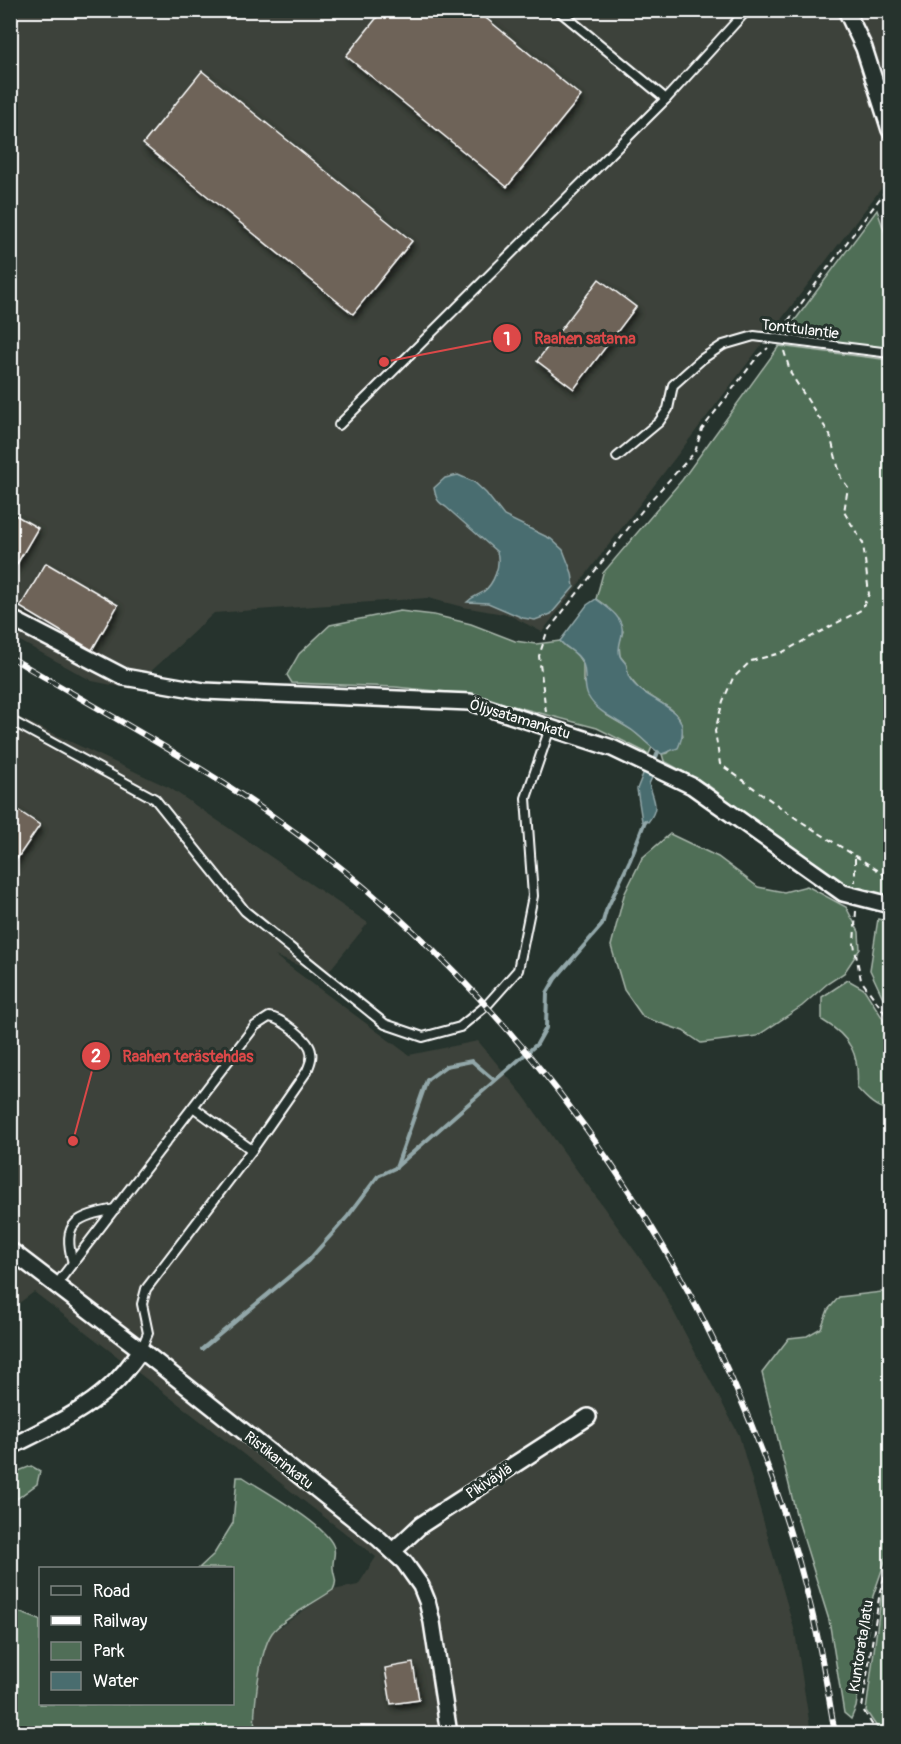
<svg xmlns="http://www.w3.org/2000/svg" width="901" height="1744" font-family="Pangolin,sans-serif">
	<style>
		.built { fill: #3c423a }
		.green { fill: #506e57; stroke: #a8b6ab; stroke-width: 1.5 }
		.water { fill: #496d6f; stroke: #92a7a9; stroke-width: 1.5 }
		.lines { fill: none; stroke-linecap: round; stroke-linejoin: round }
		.stream { stroke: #92a7a9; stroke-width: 4 }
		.building { fill: #6e6458; stroke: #fff; stroke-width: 1.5; filter: url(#shadow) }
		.service-casing { stroke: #fff; stroke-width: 12 }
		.minor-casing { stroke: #fff; stroke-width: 20 }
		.path { stroke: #fff; stroke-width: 2; stroke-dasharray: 6 4.5; stroke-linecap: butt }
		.service { stroke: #26332d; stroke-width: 8 }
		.minor { stroke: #26332d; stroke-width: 15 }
		.rail-casing { stroke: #fff; stroke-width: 6 }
		.rail { stroke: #26332d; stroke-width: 4; stroke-dasharray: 11; stroke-linecap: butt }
		.labels { text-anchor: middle; stroke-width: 6; stroke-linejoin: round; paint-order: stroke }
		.street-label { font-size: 15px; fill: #fff; stroke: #26332d }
		.leader { fill: none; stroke: #dc4848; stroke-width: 2 }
		.callout-dot { fill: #dc4848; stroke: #26332d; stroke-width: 2 }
		.mark-label { font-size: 18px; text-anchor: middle; font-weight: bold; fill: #fff }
		.callout-label { font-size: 16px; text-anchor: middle; font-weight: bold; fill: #dc4848; stroke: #26332d; stroke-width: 6; stroke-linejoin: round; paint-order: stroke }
	</style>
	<defs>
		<filter id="shadow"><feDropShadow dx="2.5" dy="4.5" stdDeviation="3" flood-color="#0009"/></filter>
	</defs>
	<rect width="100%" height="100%" fill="#26332d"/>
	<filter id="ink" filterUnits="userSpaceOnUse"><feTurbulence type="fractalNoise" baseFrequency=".0167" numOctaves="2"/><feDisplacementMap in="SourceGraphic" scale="12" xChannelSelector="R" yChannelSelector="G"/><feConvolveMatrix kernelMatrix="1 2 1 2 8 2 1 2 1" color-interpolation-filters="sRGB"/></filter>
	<g filter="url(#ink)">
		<g class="built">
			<path d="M10,11H890V177L542,632L509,615L463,607L428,598L214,613L132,689L92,681L11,636Z"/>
			<path d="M11,714L170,788L368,923L325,976L275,956L409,1055L478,1041L523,1095L660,1286L739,1435L795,1632L811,1733H255L257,1687L266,1646L273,1632L333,1590L358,1585L376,1557L34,1292L11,1309Z"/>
		</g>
		<g class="green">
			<path d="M877,210L890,247V350L784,335Z"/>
			<path d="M779,346L890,360V902L829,877L709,786L664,761L662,754L668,753L683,736L679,717L671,709L639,689L628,676L627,665L620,656L619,644L623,631L606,606L596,599L603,573L682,480Z"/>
			<path d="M400,611L434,615L471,624L515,641L536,644L560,641L566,647L575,652L583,664V680L606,715L632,730L652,747L649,754L597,728L468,694L395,687L292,683L287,675L299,654L330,625Z"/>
			<path d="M670,834L718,857L758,887L784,892L807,886L846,907L859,932L860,949L844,973L827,984L802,1006L757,1036L701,1043L683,1031L643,1017L624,990L611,946L624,895L642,858Z"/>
			<path d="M878,919L890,922V1013L870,970Z"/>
			<path d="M848,980L864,989L882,1017L890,1036V1109C878,1111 865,1097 857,1088C860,1055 851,1037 822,1020V997Z"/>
			<path d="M890,1291V1547L873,1596L856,1707L851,1719L844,1713L829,1620L796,1514L762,1373L789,1338L807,1336L821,1328L828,1310L839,1297Z"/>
			<path d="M31,1466L40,1471L37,1484L11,1503V1474Z"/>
			<path d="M237,1477H243C264,1491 323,1523 333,1545C337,1553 332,1559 333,1568C334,1579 338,1579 333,1590C319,1600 281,1620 272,1633C259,1652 253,1711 255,1733H11V1609L40,1620V1704H232V1568H199L214,1554L233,1523Z"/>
			<path d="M890,1569V1733H881L866,1711L882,1591Z"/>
		</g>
		<g class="water">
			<path d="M458,475L474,482L486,493L504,516L551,539L563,550L572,573L574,587L551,614L535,620L523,618L488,603L467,602C473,596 477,596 483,592C494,584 501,565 497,552L446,507C437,502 436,498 434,488L445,478Z"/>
			<path d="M596,599C607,607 625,618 622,634C621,641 617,649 620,656C621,659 624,661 626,664C628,668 627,673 629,677C644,705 698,704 678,748L662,754C651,749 643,738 633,731C618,720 597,713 588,696C583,686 587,674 583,664C579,653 567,649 560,641L587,605Z"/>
			<path d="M645,769L654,773L649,784C654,801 660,807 648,822L642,821L637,789Z"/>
		</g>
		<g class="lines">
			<g class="stream">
				<path d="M655,760L658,752"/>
				<path d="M396,1168L427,1080L446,1066L472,1061L494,1080"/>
				<path d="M202,1349L308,1261L348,1216L378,1176L395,1168L537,1044L546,1028L547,993L555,979L602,925L606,911L630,860L645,821"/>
			</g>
		</g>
		<g class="building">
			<path d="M383,10H476L581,96L507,187L346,56Z"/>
			<path d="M202,71L412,241L353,314L143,144Z"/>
			<path d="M599,279L636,307L574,389L537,361Z"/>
			<path d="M10,512L38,528L10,576Z"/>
			<path d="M46,563L118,605L92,650L20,607Z"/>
			<path d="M10,805L40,825L10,869Z"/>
			<path d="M413,1663L419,1700L391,1704L385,1668Z"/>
		</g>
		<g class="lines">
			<g class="service-casing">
				<g id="service">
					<path d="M558,10L666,99"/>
					<path d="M339,425L666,99L747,10"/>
					<path d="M617,457L659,422L668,409L673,385L702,359L723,345L754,336L890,353"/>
					<path d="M10,720L155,799L245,911L385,1024L423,1037L460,1027L487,1005L518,970L533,896L526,798L550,728"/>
					<path d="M193,1107L252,1150"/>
					<path d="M73,1263C61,1221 77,1217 115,1209"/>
					<path d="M56,1285L255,1026L269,1017C281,1018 310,1040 311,1052C313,1059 309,1065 307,1071L252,1150L146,1289L142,1304L148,1333L141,1350"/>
				</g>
			</g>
			<g class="minor-casing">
				<g id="minor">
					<path d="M846,10L864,48L890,130"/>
					<path d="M10,618L124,677L204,691L470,702L612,748L692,786L843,893L890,905"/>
					<path d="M10,1250L141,1350L378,1538L404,1562L421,1586L427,1601L432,1622L449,1734"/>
					<path d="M10,1447C45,1429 82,1413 111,1386C122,1376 132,1363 141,1350"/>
					<path d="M393,1551L421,1525L588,1417"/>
				</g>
			</g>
			<g class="path">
				<path d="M782,329L890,185"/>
				<path d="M784,351L791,374L830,435L841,478L848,487L844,512L863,543L869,594L861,610L781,653L751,661L733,678L723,701L715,731L720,764L797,819L890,878"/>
				<path d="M546,712L539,656L547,632L648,503L695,452L702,429L758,356L768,348"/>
				<path d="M855,858V882"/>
				<path d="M856,911L854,944L861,980L884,1012L890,1029"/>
				<path d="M878,1734L862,1708L880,1591L890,1559"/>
			</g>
			<use href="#service" class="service"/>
			<use href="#minor" class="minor"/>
			<g class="rail-casing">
				<path id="rail" d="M10,657C98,709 188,757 271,815C533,999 736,1298 811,1608C821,1650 828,1691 835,1734"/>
			</g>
			<use href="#rail" class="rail"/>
		</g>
	</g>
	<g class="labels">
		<g class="street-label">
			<text transform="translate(800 329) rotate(7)" y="5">Tonttulantie</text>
			<text transform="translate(520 719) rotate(17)" y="5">Öljysatamankatu</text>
			<text transform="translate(279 1460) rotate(38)" y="5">Ristikarinkatu</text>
			<text transform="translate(489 1481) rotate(-33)" y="5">Pikiväylä</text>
			<text transform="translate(861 1646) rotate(-81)" y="5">Kuntorata/latu</text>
		</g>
	</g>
	<path class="leader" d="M384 362L507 338M73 1141L96 1056"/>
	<g class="callout-dot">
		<circle cx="384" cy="362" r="6"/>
		<circle cx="73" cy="1141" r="6"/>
		<circle cx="507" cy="338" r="15"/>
		<circle cx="96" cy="1056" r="15"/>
	</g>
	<g class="mark-label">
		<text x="507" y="345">1</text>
		<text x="96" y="1062">2</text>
	</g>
	<g class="callout-label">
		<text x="585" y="344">Raahen satama</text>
		<text x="188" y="1062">Raahen terästehdas</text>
	</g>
	<rect width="901" height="1744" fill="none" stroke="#26332d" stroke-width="36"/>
	<rect x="18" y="18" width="865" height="1708" fill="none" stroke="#fff" stroke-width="2" filter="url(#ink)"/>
	<rect x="39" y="1567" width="195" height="138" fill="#26332d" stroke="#7d8581" stroke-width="1.5"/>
	<rect x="51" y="1586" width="30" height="9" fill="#26332d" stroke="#7d8581" stroke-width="1.5"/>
	<text x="93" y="1597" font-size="18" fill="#ffffff">Road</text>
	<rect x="51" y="1616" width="30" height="9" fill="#ffffff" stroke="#7d8581" stroke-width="1.5"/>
	<text x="93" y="1627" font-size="18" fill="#ffffff">Railway</text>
	<rect x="51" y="1642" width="30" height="18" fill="#506e57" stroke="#7d8581" stroke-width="1.5"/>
	<text x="93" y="1657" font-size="18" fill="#ffffff">Park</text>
	<rect x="51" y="1672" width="30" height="18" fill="#496d6f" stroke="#7d8581" stroke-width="1.5"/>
	<text x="93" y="1687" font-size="18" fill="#ffffff">Water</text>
</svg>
